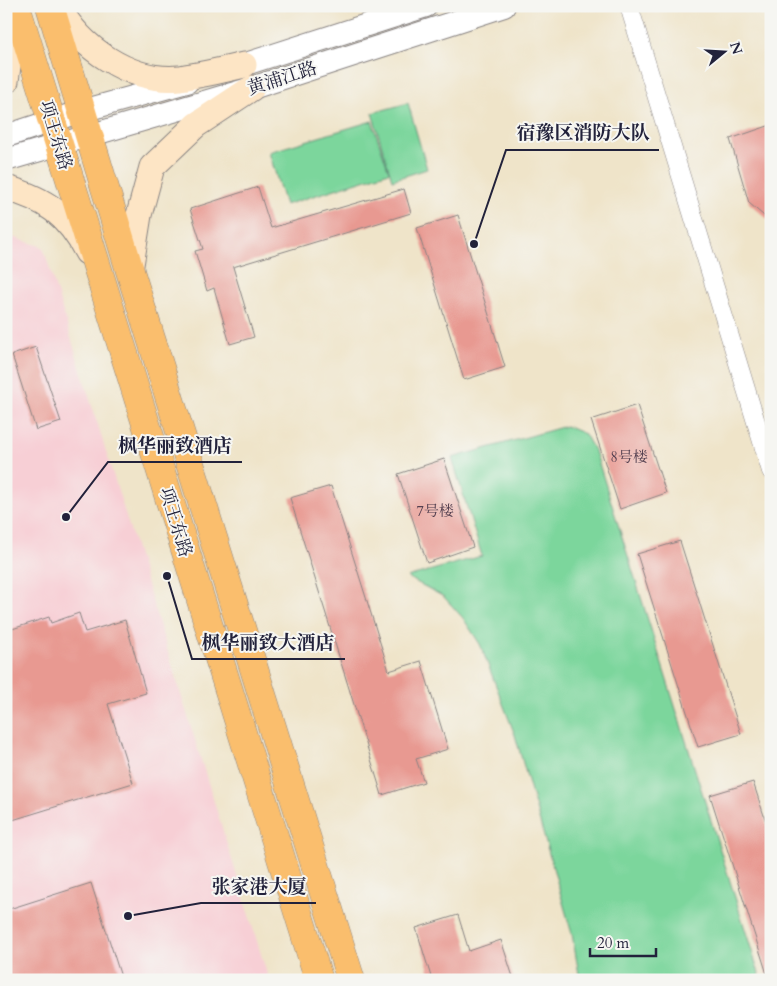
<svg xmlns="http://www.w3.org/2000/svg" width="777" height="986" font-family="Cardo,'Noto Serif SC',serif">
	<style>
		.built { fill: #f7cfd5 }
		.green { fill: #7bd69c; stroke: #4e7c6c }
		.building { fill: #e89991 }
		.lines { fill: none; stroke-linecap: round; stroke-linejoin: round }
		.minor-casing { stroke: #888382; stroke-width: 19 }
		.tertiary-casing { stroke: #888382; stroke-width: 24 }
		.secondary-casing { stroke: #888382; stroke-width: 27 }
		.primary-casing { stroke: #888382; stroke-width: 29 }
		.minor { stroke: #fff; stroke-width: 18 }
		.tertiary { stroke: #fff; stroke-width: 22 }
		.secondary { stroke: #fde5c5; stroke-width: 25 }
		.primary { stroke: #fabe6d; stroke-width: 28 }
		.labels { text-anchor: middle; stroke-width: 4; stroke-linejoin: round; paint-order: stroke }
		.number-label { font-size: 15px; fill: #544050 }
		.street-label { font-size: 18px; fill: #22223b; stroke: #f6f6f2 }
		.leader { fill: none; stroke: #22223b; stroke-width: 2 }
		.callout-dot { fill: #22223b; stroke: #f6f6f2; stroke-width: 2 }
		.callout-label { font-size: 19px; text-anchor: middle; font-weight: bold; fill: #22223b; stroke: #f6f6f2; stroke-width: 4; stroke-linejoin: round; paint-order: stroke }
	</style>
	<rect width="100%" height="100%" fill="#f6f6f2"/>
	<filter id="ink" filterUnits="userSpaceOnUse"><feTurbulence type="fractalNoise" baseFrequency=".02" numOctaves="2"/><feDisplacementMap in="SourceGraphic" scale="10" xChannelSelector="R" yChannelSelector="G"/><feConvolveMatrix kernelMatrix="1 2 1 2 8 2 1 2 1" color-interpolation-filters="sRGB"/></filter>
	<filter id="wash" filterUnits="userSpaceOnUse"><feTurbulence type="fractalNoise" baseFrequency=".0096" numOctaves="4" result="noise"/><feDisplacementMap in="SourceGraphic" scale="20" xChannelSelector="R" yChannelSelector="G"/><feGaussianBlur stdDeviation="1.12" result="paint"/><feColorMatrix in="noise" values="0 0 0 0 0 0 0 0 0 0 0 0 0 0 0 0 0 1.4 0 .05"/><feComposite in="paint" operator="in"/></filter>
	<g filter="url(#wash)">
		<rect width="100%" height="100%" fill="#efe4c9"/>
		<path class="built" d="M6,235L43,247L269,980H6Z"/>
		<g class="green">
			<path d="M408,103L427,169L392,180L372,113Z"/>
			<path d="M372,121L389,172L285,205L269,152Z"/>
			<path d="M566,426L585,434L596,454L761,980H580L572,934L515,735L480,644L463,618L444,597L407,577L482,556L452,458Z"/>
		</g>
		<g id="blocks">
			<g class="building">
				<path d="M771,125V222L749,203L730,139Z"/>
				<path d="M258,187L271,228L404,189L411,213L233,267L254,337L230,344L214,288L207,291L195,251L203,249L190,209Z"/>
				<path d="M458,215L505,367L464,380L417,228Z"/>
				<path d="M36,347L61,422L36,430L12,355Z"/>
				<path d="M637,405L666,493L620,509L591,420Z"/>
				<path d="M444,459L473,547L427,563L398,474Z"/>
				<path d="M331,486L389,671L421,661L448,749L416,759L424,782L382,795L290,498Z"/>
				<path d="M680,541L741,734L698,747L637,554Z"/>
				<path d="M79,613L85,632L125,620L146,693L108,704L133,783L6,822V631L49,617L51,623Z"/>
				<path d="M753,782L771,837V974H767L710,795Z"/>
				<path d="M91,883L122,980H6V910Z"/>
				<path d="M458,915L469,951L501,940L514,980H432L416,928Z"/>
			</g>
		</g>
	</g>
	<g filter="url(#ink)">
		<use href="#blocks" fill-opacity="0" stroke="#888382" stroke-width="1"/>
		<g class="lines">
			<g class="minor-casing">
				<path id="minor" d="M629,6L771,471"/>
			</g>
			<g class="tertiary-casing">
				<g id="tertiary">
					<path d="M227,70L426,6"/>
					<path d="M6,136L82,111L187,82"/>
					<path d="M6,160L252,88L504,6"/>
				</g>
			</g>
			<g class="secondary-casing">
				<g id="secondary">
					<path d="M58,6C80,48 131,83 180,78C201,75 223,70 244,65"/>
					<path d="M6,81L11,44L9,6"/>
					<path d="M6,188C46,199 68,215 87,252"/>
					<path d="M130,271L139,215L152,167L196,125L252,88"/>
				</g>
			</g>
			<g class="primary-casing">
				<g id="primary">
					<path d="M16,6L319,980"/>
					<path d="M50,6L130,271L351,980"/>
				</g>
			</g>
			<use href="#minor" class="minor"/>
			<use href="#tertiary" class="tertiary"/>
			<use href="#secondary" class="secondary"/>
			<use href="#primary" class="primary"/>
		</g>
	</g>
	<g class="labels">
		<g class="number-label">
			<text x="629" y="462">8号楼</text>
			<text x="435" y="516">7号楼</text>
		</g>
		<g class="street-label">
			<text transform="translate(282 78) rotate(-18)" y="6">黄浦江路</text>
			<text transform="translate(56 135) rotate(73)" y="6">项王东路</text>
			<text transform="translate(176 522) rotate(73)" y="6">项王东路</text>
		</g>
	</g>
	<path class="leader" d="M474 244L506 150H659M66 517L108 462H242M167 576L192 659H345M128 916L201 903H316"/>
	<g class="callout-dot">
		<circle cx="474" cy="244" r="5"/>
		<circle cx="66" cy="517" r="5"/>
		<circle cx="167" cy="576" r="5"/>
		<circle cx="128" cy="916" r="5"/>
	</g>
	<g class="callout-label">
		<text x="583" y="139">宿豫区消防大队</text>
		<text x="175" y="452">枫华丽致酒店</text>
		<text x="268" y="649">枫华丽致大酒店</text>
		<text x="259" y="893">张家港大厦</text>
	</g>
	<rect width="777" height="986" fill="none" stroke="#f6f6f2" stroke-width="25"/>
	<g transform="translate(724 52) rotate(72)" stroke="#f6f6f2" stroke-width="4" paint-order="stroke">
	<path d="M0-4L9 19L0 12L-9 19Z" fill="#22223b"/>
	<text y="-8" font-size="14" font-weight="bold" text-anchor="middle" fill="#22223b">N</text>
	</g>
	<path d="M590 948v8h66v-8" fill="none" stroke="#22223b" stroke-width="2.5"/>
	<text x="597" y="948" font-size="15" fill="#22223b" stroke="#f6f6f2" stroke-width="4" paint-order="stroke">20 m</text>
</svg>
